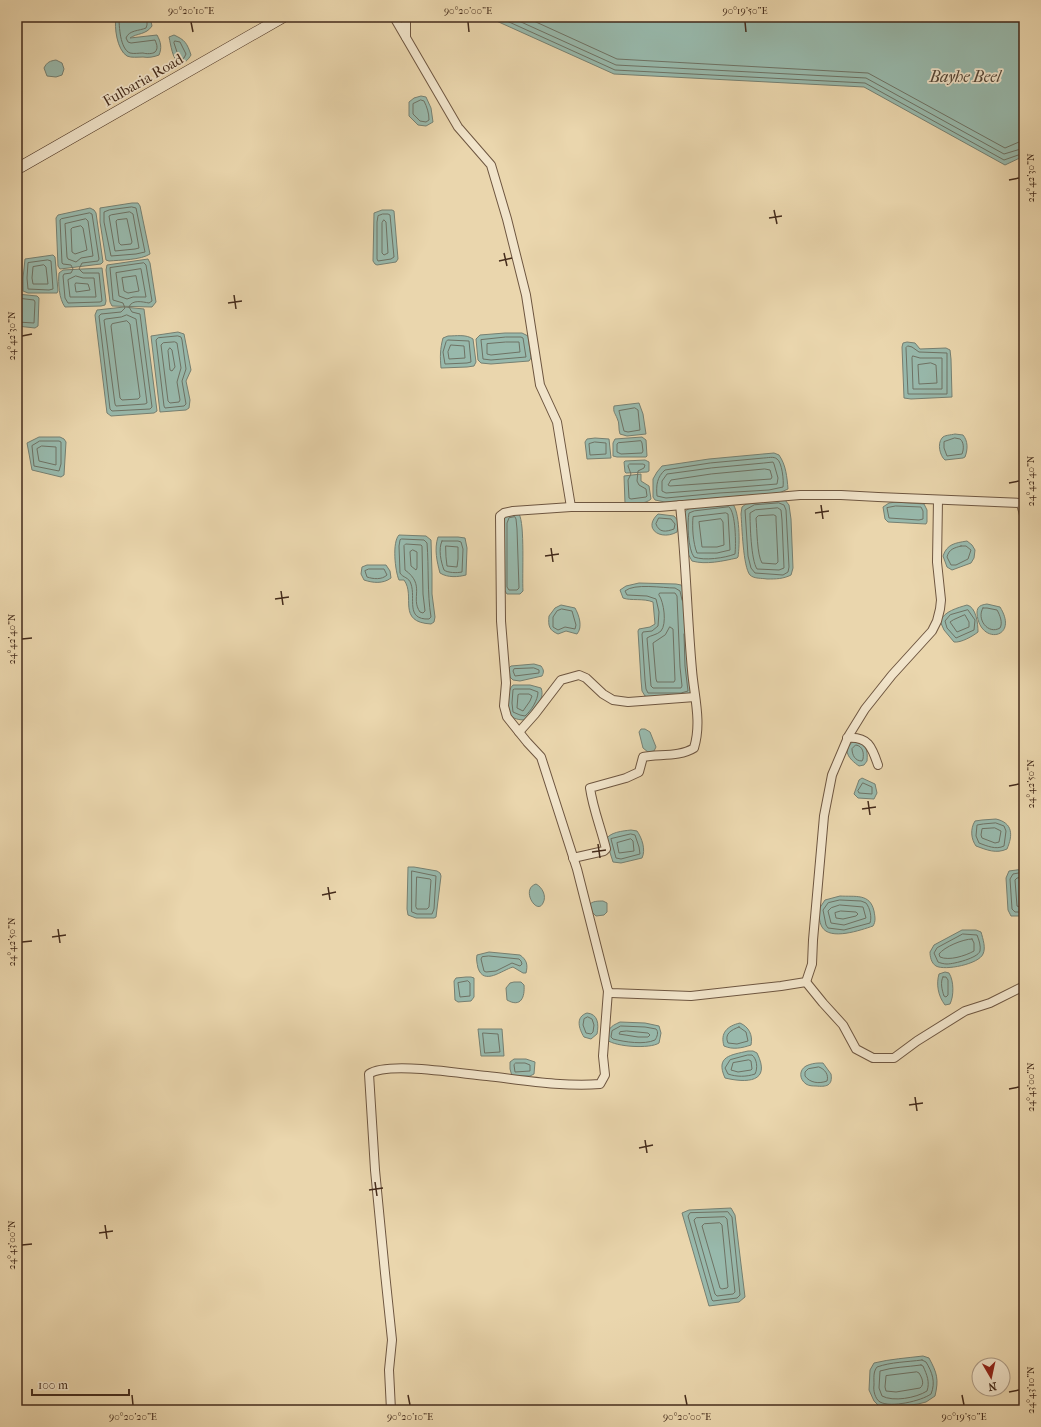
<svg xmlns="http://www.w3.org/2000/svg" width="1041" height="1427" font-family="'IM FELL French Canon',serif">
	<style>
		.water { fill: #98b9ac; stroke: #768072 }
		.lines { fill: none; stroke-linecap: round; stroke-linejoin: round }
		.shore { stroke: #6e7264; stroke-width: 1 }
		.minor-casing { stroke: #6e5640; stroke-width: 10 }
		.secondary-casing { stroke: #442b1b; stroke-width: 12 }
		.minor { stroke: #f1e4ca; stroke-width: 8 }
		.secondary { stroke: #f1e4ca; stroke-width: 11 }
		.ticks { fill: none; stroke: #442b1b; stroke-width: 1.5 }
		.labels { text-anchor: middle; stroke-width: 3.5; stroke-linejoin: round; paint-order: stroke }
		.street-label { font-size: 15px; fill: #442b1b; stroke: #f1e4ca }
		.water-label { font-size: 16px; font-style: italic; fill: #554738; stroke: #f1e4ca }
		.neatline { fill: none; stroke: #442b1b; stroke-width: 1.5 }
		.ticks-label { font-size: 10px; text-anchor: middle; fill: #442b1b }
	</style>
	<rect width="100%" height="100%" fill="#ead6ad"/>
	<filter id="stains"><feTurbulence type="fractalNoise" baseFrequency=".005" numOctaves="4"/><feColorMatrix values="0 0 0 0 .2 0 0 0 0 .09 0 0 0 0 .02 0 0 0 .5 -.17"/></filter>
	<radialGradient id="worn" r=".72"><stop offset=".6" stop-color="#630" stop-opacity="0"/><stop offset="1" stop-color="#630" stop-opacity=".3"/></radialGradient>
	<g class="water">
		<path d="M116,17H150L152,26C146,35 137,33 130,38L157,35C161,42 162,48 159,55C154,57 148,58 143,57C138,57 131,58 127,56C117,50 114,27 116,17Z"/>
		<path d="M491,17H1024V156L1005,165L864,87L614,74L492,19Z"/>
		<path d="M174,35C185,40 187,43 191,55C188,60 185,63 179,64C172,57 171,46 169,37Z"/>
		<path d="M56,60L62,63L64,69L62,75L56,77L47,76L44,68C47,62 50,61 56,60Z"/>
		<path d="M421,96L426,97L431,108L433,122L426,126L418,125L409,116V102L414,98Z"/>
		<path d="M132,203H138L140,206L150,254C141,260 120,260 109,261L106,260L100,222V208Z"/>
		<path d="M90,208L94,210L96,213L103,262L101,264L60,269L58,266L56,218L58,215Z"/>
		<path d="M382,210H392L394,211L398,259L396,262L377,265L375,264L373,261L374,213Z"/>
		<path d="M53,255L55,257L58,291L57,293H28L23,291V278L25,259Z"/>
		<path d="M148,259L150,263L156,302L152,307L112,306L110,302L106,270L107,265Z"/>
		<path d="M102,268L106,301L105,305L101,306L65,307C59,299 58,283 59,273L63,270Z"/>
		<path d="M17,294L37,296L39,298L38,326L35,328L17,326Z"/>
		<path d="M124,307L144,309L157,411L154,413L111,416L107,413L95,315L97,310Z"/>
		<path d="M178,332L184,334L191,370L186,381L190,400L189,408L186,410L160,412L151,336Z"/>
		<path d="M505,333H522L528,336L531,358L529,361L491,364L481,363L478,360L476,339L480,335Z"/>
		<path d="M448,336C456,336 466,334 473,339L476,362L474,366L467,367L441,368C440,357 440,349 443,338Z"/>
		<path d="M907,342L915,343L920,349L946,348L950,350L951,359L952,397L911,399L904,398L902,347L903,343Z"/>
		<path d="M639,403L643,414L646,434L627,436L620,434C618,429 620,423 617,418C615,413 613,412 614,406Z"/>
		<path d="M955,434L963,435C968,441 968,449 965,457L963,458L945,460C940,456 937,444 942,438C944,435 951,435 955,434Z"/>
		<path d="M39,437H60L64,439L66,442L64,475L61,477L32,470L27,443Z"/>
		<path d="M642,437L646,440L647,456L646,457H617L613,456V443L615,439Z"/>
		<path d="M595,438L609,439L611,458L587,459L585,442L587,439Z"/>
		<path d="M774,453L779,455C786,465 787,477 788,489L779,493L665,502L655,500L653,497V479L657,472L662,466L709,459Z"/>
		<path d="M645,460L649,462V471L647,472L626,473L625,472L624,462L625,461Z"/>
		<path d="M641,474V481L649,486L651,499C646,504 632,505 625,503L624,476Z"/>
		<path d="M785,500L789,505L791,519L793,568L791,575C783,579 776,579 767,579C762,578 754,579 750,575C743,567 742,526 741,514L742,507L746,504Z"/>
		<path d="M896,502L924,504L927,510V522L926,524L888,522L885,519L883,507L889,503Z"/>
		<path d="M732,503C740,511 740,545 738,557L737,558C723,561 706,565 692,561L687,552L684,513C689,503 721,504 732,503Z"/>
		<path d="M519,514C525,524 522,575 523,591L520,594H507L503,588L504,520L505,516Z"/>
		<path d="M658,514L674,516L679,522L677,532C661,541 642,529 658,514Z"/>
		<path d="M399,535L426,536L431,540L432,574V594L435,617L434,622L431,624C396,622 416,596 404,580H399C395,571 392,542 399,535Z"/>
		<path d="M438,537H458L465,538L467,548L466,575C458,577 448,578 440,573C437,562 434,549 438,537Z"/>
		<path d="M967,541L972,545L975,550L974,558L971,563L952,570L947,567L943,556C947,544 955,543 967,541Z"/>
		<path d="M367,565H386L390,571L391,578C383,584 373,583 364,580L361,574L362,567Z"/>
		<path d="M639,583L676,584L681,585L684,589L692,692L690,696L648,697L645,696L642,691L641,680L638,631L639,629L650,627L655,624L653,602C643,598 631,601 623,598L620,590L626,586Z"/>
		<path d="M987,604L1000,607C1020,639 979,646 977,613C977,606 981,605 987,604Z"/>
		<path d="M561,605L575,608C579,615 583,627 577,634L566,631L558,634C549,630 548,626 549,616L555,608Z"/>
		<path d="M967,605C976,607 978,623 978,632C973,636 961,643 954,642L944,630L940,621C945,611 957,608 967,605Z"/>
		<path d="M534,664L541,666C544,670 544,672 542,676L520,681L513,680L510,677L509,668L511,666Z"/>
		<path d="M513,685H530L541,688C546,700 532,711 525,720C520,720 513,719 510,715C506,709 507,690 513,685Z"/>
		<path d="M641,729H645L650,732L656,747L654,751L648,752L643,748L639,732Z"/>
		<path d="M854,741C866,740 868,751 867,761L864,765L859,766C849,759 841,750 854,741Z"/>
		<path d="M862,778L875,784L877,793L874,799L858,798L854,794L859,780Z"/>
		<path d="M996,819C1013,823 1013,835 1007,849C996,854 987,850 976,846C971,839 970,829 975,821L982,820Z"/>
		<path d="M631,830L637,831C642,838 646,850 642,858L621,863L613,862L606,840C609,832 623,831 631,830Z"/>
		<path d="M408,867H414L437,871L440,873L441,876L436,917L434,918H416L408,915L407,909Z"/>
		<path d="M1024,869V916H1011L1008,910L1006,878L1009,871Z"/>
		<path d="M536,884C542,887 547,896 543,903C537,916 520,889 536,884Z"/>
		<path d="M840,896C855,897 870,893 874,911C875,917 876,921 873,926C861,930 830,941 822,927C819,922 819,914 819,909L825,900Z"/>
		<path d="M603,901L607,903V912L604,915L596,916L592,912L589,905C592,901 598,901 603,901Z"/>
		<path d="M962,930H976L981,932C983,939 986,948 983,954C979,964 945,971 936,966C931,963 930,956 930,952L934,945Z"/>
		<path d="M489,952L520,955C527,960 528,965 526,973H523L513,967C502,970 484,986 478,968C477,963 476,959 477,955Z"/>
		<path d="M945,972L949,973C954,981 954,996 950,1004L945,1005C938,996 936,984 939,974Z"/>
		<path d="M466,977H471L474,978V997L471,1001L458,1002L455,1000L454,981L456,978Z"/>
		<path d="M514,982H521L524,985C525,997 521,1008 507,1000L506,988L510,983Z"/>
		<path d="M587,1013C598,1014 599,1024 597,1034L591,1039L584,1037C579,1029 575,1017 587,1013Z"/>
		<path d="M620,1022L645,1023L659,1026L661,1033L659,1043C650,1049 616,1047 607,1040C609,1028 609,1027 620,1022Z"/>
		<path d="M740,1023C749,1027 753,1035 751,1045C742,1048 733,1050 724,1046C720,1033 727,1026 740,1023Z"/>
		<path d="M478,1029H502L504,1056H481Z"/>
		<path d="M748,1051H753L757,1053C772,1083 746,1083 725,1078C715,1056 731,1055 748,1051Z"/>
		<path d="M514,1059H526L535,1062L534,1074L530,1076H512L510,1069V1062Z"/>
		<path d="M819,1063H823L831,1074C833,1086 826,1087 816,1086C813,1086 809,1086 806,1084C799,1079 799,1070 806,1066C810,1064 815,1063 819,1063Z"/>
		<path d="M731,1208L735,1215L745,1297L739,1302L709,1306L682,1213L689,1210Z"/>
		<path d="M923,1356L929,1358C937,1373 939,1379 935,1396L926,1402L918,1404L896,1407L879,1406L874,1401L869,1390L870,1370L874,1363C890,1359 907,1358 923,1356Z"/>
	</g>
	<g class="lines">
		<g class="shore">
			<path d="M119,17C119,26 120,49 130,53C134,54 139,53 143,53C146,54 153,54 155,52C159,48 156,43 155,40L131,43L128,42L126,38C129,30 139,31 146,28L147,25V17"/>
			<path d="M498,17L615,70L865,83L1004,160L1024,153"/>
			<path d="M510,17L616,65L866,78L1004,154L1024,148"/>
			<path d="M525,17L617,59L868,73L1005,148L1019,142H1024"/>
			<path d="M175,41L180,42L186,54L184,58L181,59L179,58L174,43Z"/>
			<path d="M421,100L424,101C427,107 429,113 429,120L426,122L420,121L413,114V104Z"/>
			<path d="M132,207L136,208L145,252L136,254L111,256L104,222V212L109,210Z"/>
			<path d="M130,212L133,214L139,248L135,249L115,251L109,216L111,215Z"/>
			<path d="M90,213L92,214L99,259L98,261L82,263L79,269L83,273H99L102,301L100,302L68,303L65,298L63,276L64,274L71,273L73,269L71,265L63,264L62,263L60,220L61,219Z"/>
			<path d="M383,214H388L390,215L394,257L391,259L378,261L377,259V222L378,216Z"/>
			<path d="M86,219L88,221L93,256L81,258L76,262L68,259L67,257L65,224Z"/>
			<path d="M127,219L132,242L131,244L121,245L119,243L116,221L117,220Z"/>
			<path d="M384,220L386,222L388,253L384,255L382,253V223Z"/>
			<path d="M81,226L83,228L87,250L75,254L72,252L71,229L72,228Z"/>
			<path d="M48,260L51,261L53,289L49,290L28,289L27,278L28,263Z"/>
			<path d="M144,263L146,265L152,301L149,303C143,302 132,299 129,307L132,312L140,314L152,407L150,409L112,411L110,409L99,316L101,314L121,312L125,308L123,303L113,300L110,268Z"/>
			<path d="M44,265L46,267L48,284H33L32,278L33,267Z"/>
			<path d="M141,269L146,297H133L127,299L119,296L116,273Z"/>
			<path d="M76,276L83,278H94L96,297H70L68,280Z"/>
			<path d="M136,276L139,291L128,293L124,291L122,278Z"/>
			<path d="M76,283L88,284L90,290L76,292L75,285Z"/>
			<path d="M17,298L34,300L35,302L34,323L17,322"/>
			<path d="M127,315L136,319L147,403L145,404L116,406L115,404L104,320L106,319L121,317Z"/>
			<path d="M127,321L130,324L140,397L138,399L122,400L120,398L111,326L112,324Z"/>
			<path d="M178,336L181,337L182,340L186,369L182,381L186,404L184,406L165,408L164,406L156,340L158,338Z"/>
			<path d="M506,337H521L523,338L526,357L491,360L483,359L481,340Z"/>
			<path d="M448,340L469,341L471,362L467,363L445,364L443,352L446,342Z"/>
			<path d="M175,342L177,343L181,368L177,382L180,400L179,402L170,403L168,401L161,345L163,343Z"/>
			<path d="M506,342H519L520,352L491,355L487,354V344Z"/>
			<path d="M451,345L464,346L465,358L449,359L448,352Z"/>
			<path d="M908,346L912,347L919,352L947,353V394H908L906,348Z"/>
			<path d="M170,348L172,350L175,367L172,371L170,370L168,351Z"/>
			<path d="M913,356L920,358H942V389H913L912,358Z"/>
			<path d="M931,363L936,365L937,383L919,384L918,365Z"/>
			<path d="M635,408L638,410L640,430L628,432L624,431L619,411Z"/>
			<path d="M955,438L960,439C964,442 964,449 962,454L947,456L944,448V442Z"/>
			<path d="M40,441H59L61,442V464L59,471L34,466L32,446Z"/>
			<path d="M641,441L642,443L643,451L642,453L621,454L617,452V444L618,443Z"/>
			<path d="M595,442L606,443V454L590,455L589,444Z"/>
			<path d="M42,446L56,447V465L39,461L37,449Z"/>
			<path d="M764,458C767,458 774,456 777,459C782,462 784,481 783,487L769,490L719,493L666,498L657,496C656,485 657,477 665,470L710,463Z"/>
			<path d="M764,463L773,462L774,464L778,478L777,484L666,493L662,491V481L667,474L711,468Z"/>
			<path d="M630,464H643L645,465L644,468L638,471L637,481L639,485L646,489L647,496L646,497L631,499L629,498L628,480L631,474L628,466Z"/>
			<path d="M765,469L770,470L772,477L771,479L670,486L668,485L671,480L711,474Z"/>
			<path d="M779,503L784,505L786,510L789,567L788,572L783,575L755,573L751,568L748,556L745,510L754,505Z"/>
			<path d="M896,506L921,507L923,511V519L919,520L889,518L887,508Z"/>
			<path d="M729,507C736,512 736,545 735,554C725,558 704,561 694,557C688,549 687,523 689,513L694,511Z"/>
			<path d="M778,508L781,510L782,520L784,568L779,570L757,569C751,560 750,524 750,513L755,510Z"/>
			<path d="M726,513L728,514L730,550L717,553H697C693,543 692,527 693,517Z"/>
			<path d="M774,515L776,516V520L778,562L776,564L762,563C757,555 757,529 756,518L758,516Z"/>
			<path d="M515,517L516,519L517,529L519,588L517,590H509L507,587V523L509,518Z"/>
			<path d="M659,518L671,519L675,524L674,529C666,532 659,533 656,524Z"/>
			<path d="M721,519L723,522L724,545L717,547H702L699,522Z"/>
			<path d="M402,539L424,540L427,543C429,568 427,592 431,617L429,619C405,620 416,598 411,584C409,577 403,578 400,573L399,546L400,540Z"/>
			<path d="M442,541H458L461,542L463,549L462,572C457,573 448,573 444,570C441,562 438,549 442,541Z"/>
			<path d="M406,544L421,545L422,546L423,594L425,611L423,613L420,612C410,598 426,585 405,570L404,546Z"/>
			<path d="M446,546L458,547V559L457,567L447,566L446,557Z"/>
			<path d="M961,546H966L971,550L968,559L956,565H951L947,557C949,549 954,548 961,546Z"/>
			<path d="M413,550L417,552V568L416,570L411,566L410,552Z"/>
			<path d="M369,569H384L387,575C382,580 373,579 367,577L365,571Z"/>
			<path d="M660,593H675L677,596L680,667L682,686L681,688H653L651,686L647,638C651,635 657,635 661,631C667,624 664,602 659,595Z"/>
			<path d="M682,600L680,591L675,588C663,588 634,583 625,591L627,595L647,596L656,599L659,612L658,626L652,631L643,632L642,634L645,680L646,689L648,693H681L688,691L685,666L684,634"/>
			<path d="M983,608H987L997,610C1000,615 1003,623 1000,628C988,635 976,619 983,608Z"/>
			<path d="M562,609L572,611L576,625L575,629L565,627L558,630L553,627V617L557,611Z"/>
			<path d="M968,610L975,620L974,630L956,638L947,628L945,621L950,615Z"/>
			<path d="M965,615L969,622V627L957,632L950,622L953,620Z"/>
			<path d="M670,627L673,629L675,680L674,682H657L656,679L653,643L665,635Z"/>
			<path d="M534,668L539,670V673L515,676L513,671L514,669Z"/>
			<path d="M515,689H530L538,692C538,700 531,711 525,716L520,715L513,712L512,703L513,690Z"/>
			<path d="M520,694H529L532,696L530,701L523,711L517,708L518,695Z"/>
			<path d="M856,745C863,746 864,753 863,759L862,761C855,761 852,755 852,749Z"/>
			<path d="M863,783L872,787V794L859,793L858,791Z"/>
			<path d="M996,823L1004,826L1006,831L1004,846C996,850 987,846 979,843L976,836L977,825L983,824Z"/>
			<path d="M995,828L1001,831L999,842L995,843L982,838L981,835L982,829Z"/>
			<path d="M631,834L635,835L639,847L640,854L621,859L616,858L611,839Z"/>
			<path d="M631,839L633,841L634,851L619,853L617,843Z"/>
			<path d="M412,871L436,876L434,909L432,914H417L412,912Z"/>
			<path d="M1024,872L1013,874L1010,879L1012,909L1015,912H1024"/>
			<path d="M417,877L430,879L431,880L429,907L427,909H417L416,907Z"/>
			<path d="M1024,877L1017,878L1015,880L1017,906L1019,907H1024"/>
			<path d="M840,900L861,901L866,903C870,908 872,917 870,923L844,930L828,928L826,925L823,910L828,903Z"/>
			<path d="M840,905L863,907L866,918L844,925L831,923L828,911L831,908Z"/>
			<path d="M841,911L856,912L858,914L856,916L843,919L836,918L835,913Z"/>
			<path d="M963,934L977,935C979,940 981,946 980,951C978,958 954,964 947,964C944,964 940,963 938,962L934,953L937,948Z"/>
			<path d="M972,939L974,943V951C965,956 949,961 940,957L939,954C944,947 963,939 972,939Z"/>
			<path d="M489,956L519,959L521,961L522,964L520,966L512,963L496,971L486,972L484,971L481,959L482,957Z"/>
			<path d="M943,977H946L948,980V995L946,997L944,996C942,990 940,982 943,977Z"/>
			<path d="M468,981L470,983V996L460,997L458,983Z"/>
			<path d="M588,1017L592,1019L594,1025L593,1032L591,1034L586,1033L583,1025L584,1019Z"/>
			<path d="M621,1026L645,1027L656,1029C659,1032 657,1037 655,1040C644,1045 625,1042 613,1039L611,1037L612,1031Z"/>
			<path d="M739,1027L746,1032L748,1041L737,1044L728,1043C724,1034 731,1030 739,1027Z"/>
			<path d="M627,1031L648,1033L650,1035L648,1037H638L619,1034L620,1032Z"/>
			<path d="M483,1033L498,1034L500,1052L485,1053Z"/>
			<path d="M748,1055H752C757,1059 758,1068 755,1074C746,1077 737,1077 728,1074L725,1068L730,1060Z"/>
			<path d="M749,1060L751,1061L752,1069L751,1070L738,1072L731,1070L733,1063Z"/>
			<path d="M516,1063H525L530,1065V1071L515,1072L514,1065Z"/>
			<path d="M819,1067C825,1069 829,1075 827,1081C819,1084 810,1083 805,1076V1072L808,1069Z"/>
			<path d="M728,1212L732,1217L740,1295L737,1298L713,1301L712,1300L688,1216L690,1213Z"/>
			<path d="M725,1217L727,1219L735,1292L733,1294L717,1296L715,1294L694,1220L696,1218Z"/>
			<path d="M720,1223L722,1225L728,1287L727,1288L722,1289L720,1288L702,1226L704,1224Z"/>
			<path d="M922,1360L926,1362C932,1372 936,1382 931,1394C921,1401 891,1408 880,1402C875,1399 873,1390 874,1385C874,1378 873,1372 877,1367C891,1362 907,1362 922,1360Z"/>
			<path d="M921,1365L923,1366C927,1375 930,1382 927,1391C916,1398 893,1402 882,1396L879,1388L880,1371C893,1367 907,1367 921,1365Z"/>
			<path d="M917,1372L919,1373C922,1378 925,1384 920,1388L896,1392L886,1391L885,1387L886,1376Z"/>
		</g>
		<g class="minor-casing">
			<g id="minor">
				<path d="M394,17L458,127L491,165L507,219L526,295L540,385L557,422L571,507H659L800,495H841L878,497L1021,503L1024,515"/>
				<path d="M406,37V17"/>
				<path d="M571,507L513,511L504,513L500,516L501,621L506,683L504,706L507,717L527,742L541,757L577,869L608,991L611,993L691,996L781,986L806,982L812,964L813,940L824,816L832,775L849,735L865,709L892,675L932,631L937,621L940,609L941,600L937,562L938,500"/>
				<path d="M519,732L535,714L561,680L579,675L586,678L603,694L613,700L628,702L695,697"/>
				<path d="M847,738C868,736 872,747 878,765"/>
				<path d="M573,858L604,851L606,849C601,828 593,809 590,788L626,778L639,772L643,757C659,754 680,757 694,748C702,722 694,696 692,670C687,615 686,560 680,505"/>
				<path d="M806,982L823,1003L843,1025L856,1049L873,1058H894L917,1041L965,1011L990,1003L1024,986"/>
				<path d="M391,1410L389,1370L392,1340L385,1273L375,1170L369,1074C388,1061 462,1074 487,1076C523,1080 564,1087 600,1084L605,1075L603,1056L608,991"/>
			</g>
		</g>
		<g class="secondary-casing">
			<path id="secondary" d="M17,169L283,17"/>
		</g>
		<use href="#minor" class="minor"/>
		<use href="#secondary" class="secondary"/>
	</g>
	<path class="ticks" d="M191,22L193,32M468,22L469,32M745,22L746,32M1009,180L1019,178M774,210L777,224M769,218L782,216M504,253L507,266M499,261L512,258M234,295L236,309M228,303L242,301M22,336L32,334M1009,483L1019,481M821,505L823,519M815,513L829,511M551,548L553,562M545,556L559,554M281,591L283,605M275,599L289,597M22,639L32,638M1009,786L1019,784M868,801L870,815M862,809L876,807M598,844L600,858M592,852L606,850M328,887L330,900M322,895L336,892M58,929L60,943M52,937L66,935M22,942L32,941M1009,1089L1019,1087M915,1097L917,1111M909,1105L923,1103M645,1140L647,1153M639,1148L653,1145M375,1182L377,1196M369,1190L383,1188M105,1225L107,1239M99,1233L113,1231M22,1245L32,1244M1009,1392L1019,1390M132,1395L133,1405M408,1395L410,1405M685,1395L687,1405M962,1395L964,1405"/>
	<g class="labels">
		<g class="street-label">
			<text transform="translate(143 80) rotate(-30)" y="5">Fulbaria Road</text>
		</g>
		<g class="water-label">
			<text x="965" y="82">Bayhe Beel</text>
		</g>
	</g>
	<rect width="1041" height="1427" fill="none" stroke="#ead6ad" stroke-width="44"/>
	<g transform="translate(991 1377) rotate(171)"><circle r="19" fill="#f1e4ca" stroke="#ac9a84"/>
	<path d="M0-3L7 15L0 10L-7 15Z" fill="#8f2418"/>
	<text y="-6" font-size="11" font-weight="bold" text-anchor="middle" fill="#442b1b">N</text>
	</g>
	<path d="M32 1389v6h97v-6" fill="none" stroke="#442b1b" stroke-width="2"/>
	<text x="38" y="1389" font-size="12" fill="#442b1b" stroke="#f1e4ca" stroke-width="3" paint-order="stroke">100 m</text>
	<rect x="22" y="22" width="997" height="1383" class="neatline"/>
	<g class="ticks-label">
		<text x="191" y="14">90°20'10"E</text>
		<text x="468" y="14">90°20'00"E</text>
		<text x="745" y="14">90°19'50"E</text>
		<text transform="translate(1030 178) rotate(-90)" y="4">24°42'30"N</text>
		<text transform="translate(11 336) rotate(-90)" y="4">24°42'30"N</text>
		<text transform="translate(1030 481) rotate(-90)" y="4">24°42'40"N</text>
		<text transform="translate(11 639) rotate(-90)" y="4">24°42'40"N</text>
		<text transform="translate(1030 784) rotate(-90)" y="4">24°42'50"N</text>
		<text transform="translate(11 942) rotate(-90)" y="4">24°42'50"N</text>
		<text transform="translate(1030 1087) rotate(-90)" y="4">24°43'00"N</text>
		<text transform="translate(11 1245) rotate(-90)" y="4">24°43'00"N</text>
		<text transform="translate(1030 1390) rotate(-90)" y="4">24°43'10"N</text>
		<text x="133" y="1420">90°20'20"E</text>
		<text x="410" y="1420">90°20'10"E</text>
		<text x="687" y="1420">90°20'00"E</text>
		<text x="964" y="1420">90°19'50"E</text>
	</g>
	<rect width="100%" height="100%" filter="url(#stains)"/>
	<rect width="100%" height="100%" fill="url(#worn)"/>
</svg>
